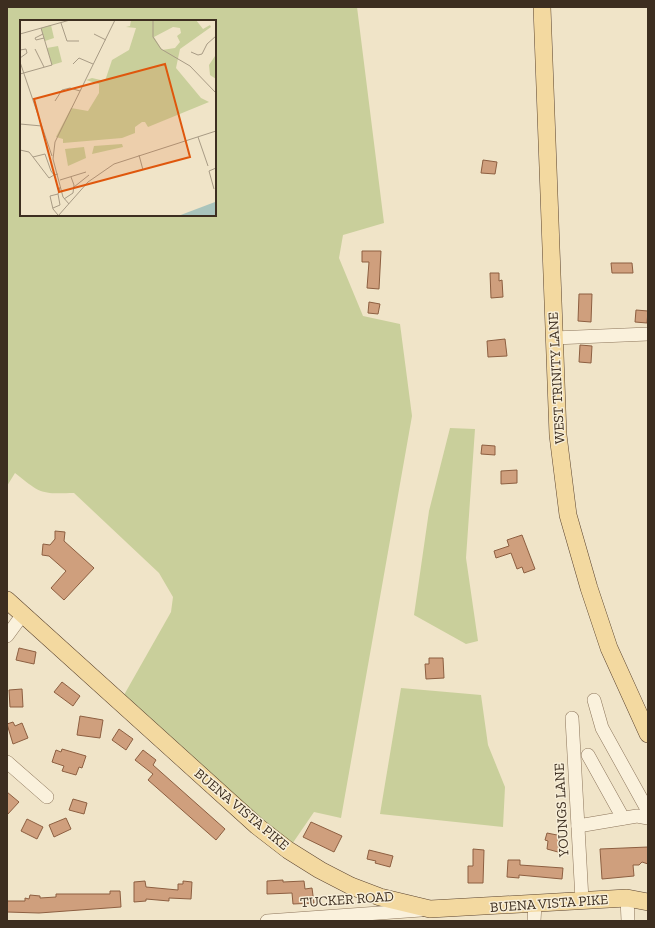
<svg xmlns="http://www.w3.org/2000/svg" width="655" height="928" font-family="'Zilla Slab',serif">
	<style>
		.green { fill: #c9cf9b; fill-rule: evenodd }
		.building { fill: #cf9f7d; stroke: #8d5f41 }
		.lines { fill: none; stroke-linecap: round; stroke-linejoin: round }
		.minor-casing { stroke: #8d765c; stroke-width: 14 }
		.major-casing { stroke: #5b4430; stroke-width: 18 }
		.minor { stroke: #faf1dc; stroke-width: 13 }
		.major { stroke: #f3d9a0; stroke-width: 17 }
		.labels { text-anchor: middle; stroke-width: 3; stroke-linejoin: round; paint-order: stroke }
		.street-label { font-size: 14px; fill: #3d2e20; stroke: #f7eed8 }
		.inset-road { fill: none; stroke: #a89b85; stroke-width: 1 }
		.view { fill: #df570d; fill-opacity: 0.15; stroke: #df570d; stroke-width: 2 }
		.inset-edge { fill: none; stroke: #3d2e20; stroke-width: 2 }
	</style>
	<rect width="100%" height="100%" fill="#f0e4c8"/>
	<g class="green">
		<path d="M7,7H357L384,223L343,235L339,258L363,316L400,324L412,416L341,818L314,812L288,850L120,702L171,612L173,597L159,573L74,493C41,494 41,494 15,473L7,486ZM21,21H215V215H21Z"/>
		<path d="M450,428L475,429L466,558L478,641L466,644L414,615L429,511Z"/>
		<path d="M401,688L481,695L488,745L505,787L503,827L380,814Z"/>
	</g>
	<g class="building">
		<path d="M483,160L497,162L495,174L481,173Z"/>
		<path d="M362,251H381L379,289L367,288L369,262H362Z"/>
		<path d="M611,263H632L633,273H612Z"/>
		<path d="M490,273H499V281L502,280L503,297L491,298Z"/>
		<path d="M579,294H592L591,322L578,321Z"/>
		<path d="M369,302L380,304L378,314L368,313Z"/>
		<path d="M636,310L648,311L647,323L635,322Z"/>
		<path d="M505,339L507,356L488,357L487,341Z"/>
		<path d="M580,345L592,346L591,363L579,362Z"/>
		<path d="M482,445L495,446V455L481,454Z"/>
		<path d="M517,470V483L501,484V471Z"/>
		<path d="M55,531L65,532L64,541L94,568L64,600L51,588L66,571L49,556L42,555L43,544L50,545L55,539Z"/>
		<path d="M522,535L535,569L524,573L522,567L517,569L511,553L496,558L494,551L509,546L507,540Z"/>
		<path d="M19,648L36,652L34,664L16,660Z"/>
		<path d="M429,658H443L444,678L426,679L425,664H429Z"/>
		<path d="M62,682L80,696L73,706L54,692Z"/>
		<path d="M22,689L23,707H10L9,690Z"/>
		<path d="M80,716L103,720L100,738L77,735Z"/>
		<path d="M13,722L15,726L22,723L28,738L13,744L7,724Z"/>
		<path d="M119,729L133,739L126,750L112,740Z"/>
		<path d="M62,749L86,756L82,768L79,767L76,775L62,771L64,766L52,762L56,750L61,752Z"/>
		<path d="M143,750L156,760L153,765L225,829L216,840L148,780L153,774L135,760Z"/>
		<path d="M7,792L19,802L7,815Z"/>
		<path d="M73,799L87,803L84,814L69,810Z"/>
		<path d="M66,818L71,829L54,837L49,825Z"/>
		<path d="M27,819L43,827L37,839L21,831Z"/>
		<path d="M311,822L342,836L334,852L303,837Z"/>
		<path d="M547,833L562,836L558,852L547,849L548,841L545,840Z"/>
		<path d="M648,847V864L642,862L639,865H633L634,876L602,879L600,849Z"/>
		<path d="M473,849L484,850L483,883H468V866H473Z"/>
		<path d="M369,850L393,856L390,867L375,863L376,861L367,859Z"/>
		<path d="M508,860H520V865L563,868L562,879L519,875V878L507,877Z"/>
		<path d="M283,880V882L304,881L305,889L312,888L314,903L293,904L292,893L267,894V881Z"/>
		<path d="M145,881L146,887L178,890V884H183V881L192,882L191,899L169,898V901L146,899V901L134,902V882Z"/>
		<path d="M110,891H120L121,907L39,913L7,912V901H25V898L29,899L30,895L40,896V898L56,897V894H110Z"/>
	</g>
	<g class="lines">
		<g class="minor-casing">
			<g id="minor">
				<path d="M554,338L648,334"/>
				<path d="M7,636L23,614"/>
				<path d="M594,700L602,728L648,811"/>
				<path d="M572,718L582,900"/>
				<path d="M588,755L623,818"/>
				<path d="M7,762L47,797"/>
				<path d="M578,826L637,816L648,818"/>
				<path d="M627,898L628,921"/>
				<path d="M267,921L421,910"/>
				<path d="M534,921L535,904"/>
			</g>
		</g>
		<g class="major-casing">
			<g id="major">
				<path d="M542,7L558,435L568,515L589,588L609,648L648,734"/>
				<path d="M7,600L257,826L288,850L320,870L351,886L380,897L430,909L627,898L648,902"/>
			</g>
		</g>
		<use href="#minor" class="minor"/>
		<use href="#major" class="major"/>
	</g>
	<g class="labels">
		<g class="street-label">
			<text transform="translate(556 378) rotate(-93)" y="5">WEST TRINITY LANE</text>
			<text transform="translate(242 809) rotate(40)" y="5">BUENA VISTA PIKE</text>
			<text transform="translate(561 810) rotate(-93)" y="5">YOUNGS LANE</text>
			<text transform="translate(347 899) rotate(-4)" y="5">TUCKER ROAD</text>
			<text transform="translate(549 903) rotate(-4)" y="5">BUENA VISTA PIKE</text>
		</g>
	</g>
	<g transform="translate(20 20)">
		<rect width="196" height="196" fill="#f0e4c8"/>
		<path d="M111,0H176L183,9L190,5L191,7L160,29L156,48L181,78L189,82L128,107L125,102H122L115,107V113L102,118L43,123V119L36,117L51,88L68,91L79,73V64L66,60L72,58L85,61L92,40L109,30L116,8L106,7L110,6ZM153,7L160,8L161,13L157,16L160,22L155,28L142,30L134,17ZM31,5L34,18L25,21L21,8ZM38,26L42,42L32,45L27,28ZM195,36H196V59L190,55L189,45ZM102,124L103,127L72,134L74,126ZM64,127L66,138L48,146L45,129Z" fill="#c9cf9b" fill-rule="evenodd"/>
		<path d="M195,182L196,196H158Z" fill="#a9c4bc"/>
		<path class="inset-road" d="M133,0V17L141,29L170,46L196,73M41,3L47,21H59M0,14L50,0M23,14L15,18L16,20L24,18M74,14L86,20M15,29L24,47M0,30L6,29L7,33L0,38M171,32L178,35L182,34L187,24L196,16M0,42L32,136M53,44L59,38L73,44M0,54L32,45L21,8M35,81L42,70L50,68L60,71M0,104L22,106M178,117L188,146M0,130L9,132L13,137M119,135L123,150M34,155L29,158L13,137L25,134L31,151L34,155L38,154M40,160L66,152M54,167L69,155M194,169L189,151L196,148M44,179L53,173L54,165L51,157M49,184L43,177L33,139L35,122L95,0M33,188L40,185L38,174M38,195L33,189L30,176L38,174L40,167M38,196L68,162L94,144L196,111"/>
		<path class="view" d="M145,44L170,137L39,172L14,79Z"/>
		<rect width="196" height="196" class="inset-edge"/>
	</g>
	<rect width="655" height="928" fill="none" stroke="#3d2e20" stroke-width="16"/>
</svg>
